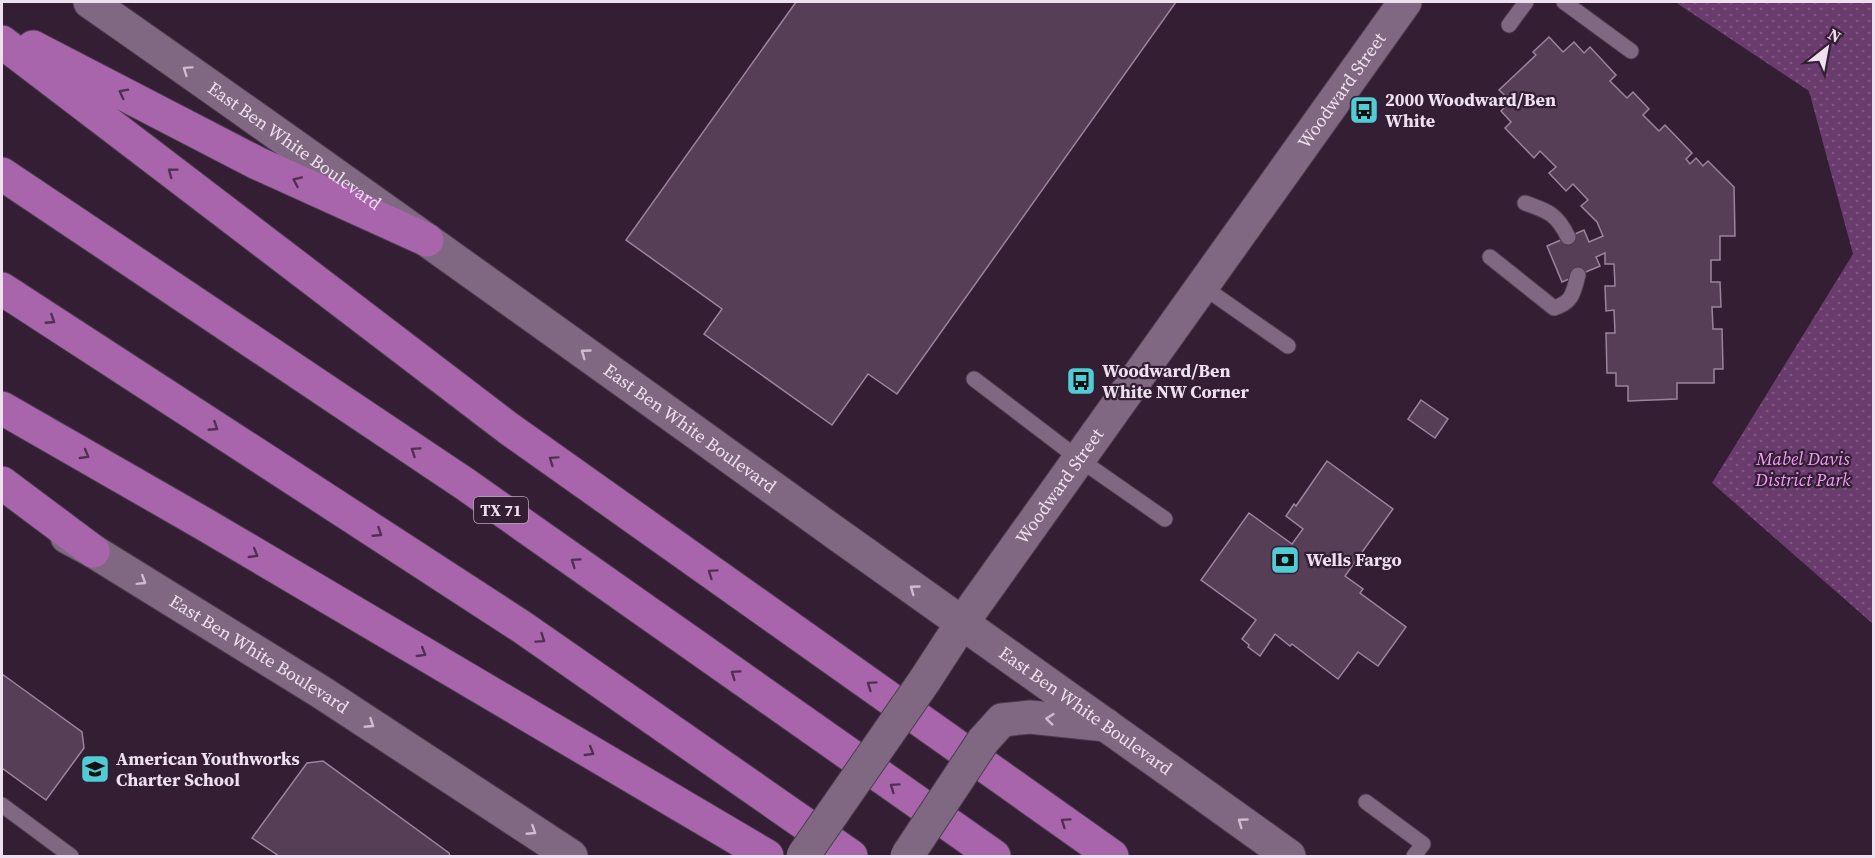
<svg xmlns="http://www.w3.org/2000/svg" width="1875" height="858" font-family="'Source Serif 4',serif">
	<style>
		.park { fill: url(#park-dots) }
		.building { fill: #553e56; stroke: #9d839e; stroke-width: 1.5 }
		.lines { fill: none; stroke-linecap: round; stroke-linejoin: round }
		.service-casing { stroke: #4d3b4f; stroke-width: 17 }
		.tertiary-casing { stroke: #4d3b4f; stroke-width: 35 }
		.secondary-casing { stroke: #4d3b4f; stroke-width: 35 }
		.motorway-casing { stroke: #4d3b4f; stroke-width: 35 }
		.service { stroke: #816882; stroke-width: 15 }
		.tertiary { stroke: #816882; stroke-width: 33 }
		.secondary { stroke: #816882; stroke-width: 33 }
		.motorway { stroke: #a865ac; stroke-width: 33 }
		.tertiary-bridge-casing { stroke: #4d3b4f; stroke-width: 35; stroke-linecap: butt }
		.secondary-bridge-casing { stroke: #4d3b4f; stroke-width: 35; stroke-linecap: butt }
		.tertiary-bridge { stroke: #816882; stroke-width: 33 }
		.secondary-bridge { stroke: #816882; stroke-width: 33 }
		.oneway { stroke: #cdbcce }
		.oneway2 { stroke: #503052 }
		.labels { text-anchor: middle; stroke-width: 4.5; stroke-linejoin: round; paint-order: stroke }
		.shield { fill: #331e34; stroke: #b6a6b7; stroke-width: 1.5 }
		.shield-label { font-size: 16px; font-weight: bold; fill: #eee0ef }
		.street-label { font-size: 18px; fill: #eee0ef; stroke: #331e34 }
		.poi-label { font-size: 18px; font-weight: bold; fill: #eee0ef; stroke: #331e34; text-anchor: start }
		.park-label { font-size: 18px; font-style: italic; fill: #f29cf7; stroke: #331e34 }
	</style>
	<defs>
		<pattern id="park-dots" width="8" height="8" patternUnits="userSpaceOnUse" patternTransform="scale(1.5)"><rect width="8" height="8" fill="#6a3b6d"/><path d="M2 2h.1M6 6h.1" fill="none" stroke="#805782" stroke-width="1.8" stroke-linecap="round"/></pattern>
	</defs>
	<rect width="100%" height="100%" fill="#331e34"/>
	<path class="park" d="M1675,2H1873V624L1712,483L1853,254L1809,91Z"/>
	<g class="building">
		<path d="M796,2H1176L897,394L868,374L832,425L704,334L722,309L626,240Z"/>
		<path d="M1549,37L1563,52L1574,42L1584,53L1590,47L1616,75L1610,81L1627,98L1633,92L1649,109L1643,115L1659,131L1665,125L1692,153L1686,159L1690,164L1696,158L1703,166L1708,161L1734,187L1735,236H1720V260H1711V282H1720L1721,307H1712L1713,329H1722L1723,369H1714V383H1677V399L1628,401V386H1616V373H1607L1606,333H1615L1614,310L1606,311L1605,286H1615L1614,264H1605V253L1596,257L1600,266L1562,282L1547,246L1584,230L1589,242L1603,236L1597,222L1581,206L1588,200L1573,184L1566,191L1549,173L1556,167L1540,151L1534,158L1505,128L1511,122L1501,111L1511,101L1499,90L1536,55L1533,52Z"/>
		<path d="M1421,400L1448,419L1435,438L1408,419Z"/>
		<path d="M1327,461L1393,509L1345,576L1363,589L1360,593L1406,627L1378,666L1358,652L1338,679L1292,644L1290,646L1275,634L1260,656L1248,647L1249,645L1242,639L1256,620L1201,580L1249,513L1292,544L1303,529L1286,516L1294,504L1296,506Z"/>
		<path d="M2,674L82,732L84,748L46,800L2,768Z"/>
		<path d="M323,761L449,853L450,856H279L252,838L307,763Z"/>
	</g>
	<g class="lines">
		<g class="service-casing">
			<g id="service">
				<path d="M1564,2L1631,51"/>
				<path d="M1509,25L1526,2"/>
				<path d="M1525,203C1548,211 1557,214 1568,237"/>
				<path d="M1490,257L1554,308C1573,302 1573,293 1578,275"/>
				<path d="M1202,286L1288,346"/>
				<path d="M974,379L1079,459L1165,519"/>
				<path d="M1366,802L1423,844L1414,856"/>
				<path d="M2,805L71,856"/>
			</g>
		</g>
		<g class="tertiary-casing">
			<g id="tertiary">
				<path id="s1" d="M925,680L962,623L1405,2"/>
			</g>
		</g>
		<g class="secondary-casing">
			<g id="secondary">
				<path id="s2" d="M90,2C341,177 589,356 837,534C988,642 1139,748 1289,856"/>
				<path id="s3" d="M67,537L93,551L321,692L571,856"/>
				<path d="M983,741L1002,720L1030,717L1106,725"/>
			</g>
		</g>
		<g class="motorway-casing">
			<g id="motorway">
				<path d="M2,42L508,428L1112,856"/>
				<path d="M33,47L257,163L427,240"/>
				<path d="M2,174L465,484L994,856"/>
				<path d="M2,289L522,627L851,856"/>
				<path d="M2,408L204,524L767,856"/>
				<path d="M2,483L93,551"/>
			</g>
		</g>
		<use href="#service" class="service"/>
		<use href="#tertiary" class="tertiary"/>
		<use href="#secondary" class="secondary"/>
		<use href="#motorway" class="motorway"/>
		<g class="tertiary-bridge-casing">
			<path id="tertiary-bridge" d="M803,856L925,680"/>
		</g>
		<g class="secondary-bridge-casing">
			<path id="secondary-bridge" d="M907,856L983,741"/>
		</g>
		<use href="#tertiary-bridge" class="tertiary-bridge"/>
		<use href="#secondary-bridge" class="secondary-bridge"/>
	</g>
	<defs><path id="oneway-chevron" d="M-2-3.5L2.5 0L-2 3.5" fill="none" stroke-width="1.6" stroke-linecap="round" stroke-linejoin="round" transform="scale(1.5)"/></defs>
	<g class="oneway">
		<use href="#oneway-chevron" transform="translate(187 70) rotate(-145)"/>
		<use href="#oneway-chevron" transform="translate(585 353) rotate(-144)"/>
		<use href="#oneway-chevron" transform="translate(142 581) rotate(32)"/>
		<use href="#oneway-chevron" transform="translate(914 589) rotate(-144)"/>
		<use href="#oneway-chevron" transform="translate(1050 719) rotate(-174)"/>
		<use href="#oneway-chevron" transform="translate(370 724) rotate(33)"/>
		<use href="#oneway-chevron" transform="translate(1242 822) rotate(-144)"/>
		<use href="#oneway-chevron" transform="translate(532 831) rotate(33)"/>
	</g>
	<g class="oneway2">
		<use href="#oneway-chevron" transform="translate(123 93) rotate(-153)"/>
		<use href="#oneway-chevron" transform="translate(172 172) rotate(-143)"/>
		<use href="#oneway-chevron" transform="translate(297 181) rotate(-156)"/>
		<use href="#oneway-chevron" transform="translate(51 320) rotate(33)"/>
		<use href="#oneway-chevron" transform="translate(214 427) rotate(33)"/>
		<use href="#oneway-chevron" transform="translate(415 451) rotate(-146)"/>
		<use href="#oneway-chevron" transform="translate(85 455) rotate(30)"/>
		<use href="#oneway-chevron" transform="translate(553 460) rotate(-145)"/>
		<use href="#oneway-chevron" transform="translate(378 533) rotate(33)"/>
		<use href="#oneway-chevron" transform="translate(254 554) rotate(31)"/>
		<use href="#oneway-chevron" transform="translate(575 562) rotate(-145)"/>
		<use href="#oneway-chevron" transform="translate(712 573) rotate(-145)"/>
		<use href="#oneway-chevron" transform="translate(541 639) rotate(35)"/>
		<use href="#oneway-chevron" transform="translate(422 653) rotate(31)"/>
		<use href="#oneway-chevron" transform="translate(735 674) rotate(-145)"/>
		<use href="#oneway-chevron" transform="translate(871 685) rotate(-145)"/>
		<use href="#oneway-chevron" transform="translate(590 752) rotate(31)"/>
		<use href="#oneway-chevron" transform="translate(894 787) rotate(-145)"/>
		<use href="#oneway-chevron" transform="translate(1065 822) rotate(-145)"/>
	</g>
	<defs>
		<g id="bus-square" transform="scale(1.5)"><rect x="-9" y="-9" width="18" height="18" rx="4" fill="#51ccd4" stroke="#331e34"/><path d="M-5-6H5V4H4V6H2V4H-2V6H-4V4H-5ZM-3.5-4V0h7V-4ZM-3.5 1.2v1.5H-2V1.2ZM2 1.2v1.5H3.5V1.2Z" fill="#111"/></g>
		<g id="bank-square" transform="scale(1.5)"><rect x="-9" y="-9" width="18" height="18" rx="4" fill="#51ccd4" stroke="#331e34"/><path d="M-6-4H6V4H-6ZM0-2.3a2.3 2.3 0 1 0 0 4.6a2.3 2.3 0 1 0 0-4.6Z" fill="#111"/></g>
		<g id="school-square" transform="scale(1.5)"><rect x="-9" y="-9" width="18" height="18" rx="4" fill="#51ccd4" stroke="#331e34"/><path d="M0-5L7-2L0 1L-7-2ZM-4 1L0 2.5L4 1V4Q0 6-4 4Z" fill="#111"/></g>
	</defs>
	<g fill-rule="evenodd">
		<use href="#bus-square" x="1364" y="110"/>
		<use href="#bus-square" x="1081" y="381"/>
		<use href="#bank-square" x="1285" y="560"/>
		<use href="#school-square" x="95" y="769"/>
	</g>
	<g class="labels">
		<rect class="shield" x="474" y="497" width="54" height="26" rx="4.5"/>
		<g class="shield-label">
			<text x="501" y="516">TX 71</text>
		</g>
		<g class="street-label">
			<text dy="6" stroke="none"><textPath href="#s1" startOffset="722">Woodward Street</textPath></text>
			<text dy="6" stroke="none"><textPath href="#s2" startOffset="250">East Ben White Boulevard</textPath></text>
			<text dy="6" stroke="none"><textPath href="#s2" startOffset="736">East Ben White Boulevard</textPath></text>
			<text dy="6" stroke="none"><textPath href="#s1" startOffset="236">Woodward Street</textPath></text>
			<text dy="6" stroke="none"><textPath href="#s3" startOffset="225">East Ben White Boulevard</textPath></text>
			<text dy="6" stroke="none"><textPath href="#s2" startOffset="1222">East Ben White Boulevard</textPath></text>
		</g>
		<g class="poi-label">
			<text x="1385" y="106">2000 Woodward/Ben<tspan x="1385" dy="21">White</tspan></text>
			<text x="1102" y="377">Woodward/Ben<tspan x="1102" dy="21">White NW Corner</tspan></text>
			<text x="1306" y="566">Wells Fargo</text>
			<text x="116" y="765">American Youthworks<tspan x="116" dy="21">Charter School</tspan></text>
		</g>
		<g class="park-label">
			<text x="1803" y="465">Mabel Davis<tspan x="1803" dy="21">District Park</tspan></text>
		</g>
	</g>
	<rect width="1875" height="858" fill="none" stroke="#eee0ef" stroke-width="6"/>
	<g transform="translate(1827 48) rotate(31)" stroke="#331e34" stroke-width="4.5" paint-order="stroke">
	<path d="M0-4.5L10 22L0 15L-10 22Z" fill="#eee0ef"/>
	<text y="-9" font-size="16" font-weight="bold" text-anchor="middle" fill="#eee0ef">N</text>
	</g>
</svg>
